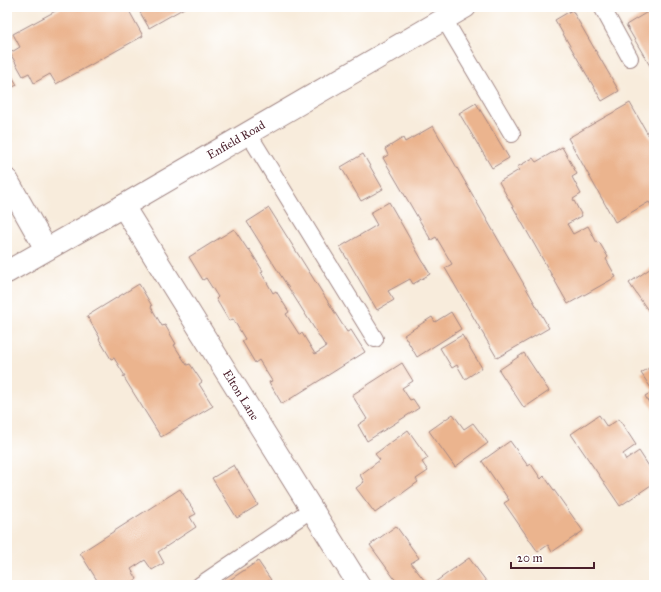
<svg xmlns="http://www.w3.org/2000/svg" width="661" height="592" font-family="'IM FELL Great Primer',serif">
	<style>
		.building { fill: #ebb48e }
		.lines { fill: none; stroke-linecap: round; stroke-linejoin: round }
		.service-casing { stroke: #a18684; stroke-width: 18 }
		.minor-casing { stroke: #a18684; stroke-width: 24 }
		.tertiary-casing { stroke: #a18684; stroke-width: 24 }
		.service { stroke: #fff; stroke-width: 16 }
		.minor { stroke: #fff; stroke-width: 22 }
		.tertiary { stroke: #fff; stroke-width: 22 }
		.labels { text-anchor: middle; stroke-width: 3; stroke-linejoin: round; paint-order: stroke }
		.street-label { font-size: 12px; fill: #4a1f2b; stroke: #fff }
	</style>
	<rect width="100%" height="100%" fill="#fff"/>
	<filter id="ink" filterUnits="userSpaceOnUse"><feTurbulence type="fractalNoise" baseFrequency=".025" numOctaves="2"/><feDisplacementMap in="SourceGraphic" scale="8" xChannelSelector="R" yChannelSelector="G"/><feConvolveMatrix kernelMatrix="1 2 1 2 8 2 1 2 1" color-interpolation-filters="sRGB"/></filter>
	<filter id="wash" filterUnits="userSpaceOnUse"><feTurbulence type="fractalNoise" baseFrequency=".012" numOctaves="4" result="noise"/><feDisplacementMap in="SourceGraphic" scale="16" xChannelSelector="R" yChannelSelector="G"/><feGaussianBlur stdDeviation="0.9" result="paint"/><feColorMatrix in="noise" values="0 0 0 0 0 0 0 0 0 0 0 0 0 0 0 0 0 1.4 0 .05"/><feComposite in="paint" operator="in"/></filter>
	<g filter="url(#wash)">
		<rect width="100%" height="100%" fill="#f8ecdc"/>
		<g id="blocks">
			<g class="building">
				<path d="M63,7H127L143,36L56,84L50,74L34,83L29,73L23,76L10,53L20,47L13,34Z"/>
				<path d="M137,7H186L149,28Z"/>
				<path d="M654,8V71H653L626,25Z"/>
				<path d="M572,10L619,91L602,101L555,20Z"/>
				<path d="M7,67L17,85L7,90Z"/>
				<path d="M476,103L509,158L492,168L459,113Z"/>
				<path d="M630,103L654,145V210L649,202L615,222L568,138Z"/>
				<path d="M433,126L549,328L497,358L445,268L452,264L436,237L431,240L383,158L388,155L385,149L403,138L405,142Z"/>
				<path d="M562,147L577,174L572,177L581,194L573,199L582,216L567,224L573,234L588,226L597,243L599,242L608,257L606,259L616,277L568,304L499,182L519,170L517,167L533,158L536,162Z"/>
				<path d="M363,154L383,189L361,201L341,167Z"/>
				<path d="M389,202L430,274L413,284L410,279L388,291L394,300L377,310L340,247L377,225L370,213Z"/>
				<path d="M269,208L347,332L351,330L365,352L282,404L269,382L272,381L259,360L255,363L242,341L245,339L233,319L229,321L216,299L218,297L206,278L203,280L189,257L234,229L248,250L249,249L263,271L261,272L273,293L276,291L289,312L286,314L299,334L302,333L315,354L326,347L247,222Z"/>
				<path d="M654,266V319L629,283Z"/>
				<path d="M139,284L152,306L151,307L162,326L165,325L176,344L174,345L187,365L190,364L202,382L199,384L213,406L161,437L123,376H125L114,358L111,359L99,339L100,338L87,316Z"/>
				<path d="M451,312L461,329L417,357L404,335L432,317L435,322Z"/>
				<path d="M462,335L482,368L465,379L457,365L452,368L440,348Z"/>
				<path d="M524,353L549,391L524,408L499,370Z"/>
				<path d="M402,363L413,381L402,388L410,400L413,399L419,408L367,441L358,425L367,419L352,395Z"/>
				<path d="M654,365V411L645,396L653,391L641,373Z"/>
				<path d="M453,414L464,429L473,423L488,443L455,467L429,431Z"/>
				<path d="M599,415L607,427L619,419L636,445L623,454L626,460L639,451L654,474V483L620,506L571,434Z"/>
				<path d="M408,430L428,458L422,462L428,471L416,479L418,482L375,513L356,488L364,482L360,475L380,460L375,454Z"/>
				<path d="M510,441L528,466L531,464L541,479L544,476L583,531L552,552L548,545L538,552L504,503L509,500L482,461Z"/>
				<path d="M234,465L258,505L237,518L212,478Z"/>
				<path d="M180,489L196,514L190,517L196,527L158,552L164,563L152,570L145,560L131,569L137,579L128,585H100L80,553Z"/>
				<path d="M396,526L419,558L411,563L428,585H399L370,545Z"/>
				<path d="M469,558L489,585H431Z"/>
				<path d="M258,561L271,580L268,581L271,585H222Z"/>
			</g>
		</g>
	</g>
	<g filter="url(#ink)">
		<use href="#blocks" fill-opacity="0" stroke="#a18684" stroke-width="1"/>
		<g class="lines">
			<g class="service-casing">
				<g id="service">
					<path d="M602,7L630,58"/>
					<path d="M444,19L512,134"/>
					<path d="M248,133L375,339"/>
					<path d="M200,585L312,509"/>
				</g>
			</g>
			<g class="minor-casing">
				<g id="minor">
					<path d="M7,180L46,249"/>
					<path d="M123,206L359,585"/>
				</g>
			</g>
			<g class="tertiary-casing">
				<path id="tertiary" d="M7,272L123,206L465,7"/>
			</g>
			<use href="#service" class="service"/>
			<use href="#minor" class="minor"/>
			<use href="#tertiary" class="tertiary"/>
		</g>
	</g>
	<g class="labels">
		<g class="street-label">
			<text transform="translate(236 140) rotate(-30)" y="4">Enfield Road</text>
			<text transform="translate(241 395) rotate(58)" y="4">Elton Lane</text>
		</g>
	</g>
	<rect width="661" height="592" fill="none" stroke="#fff" stroke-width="24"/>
	<path d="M511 562v6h83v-6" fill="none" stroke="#4a1f2b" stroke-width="2"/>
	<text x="517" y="562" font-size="12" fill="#4a1f2b" stroke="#ffffff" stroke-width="3" paint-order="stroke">20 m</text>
</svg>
